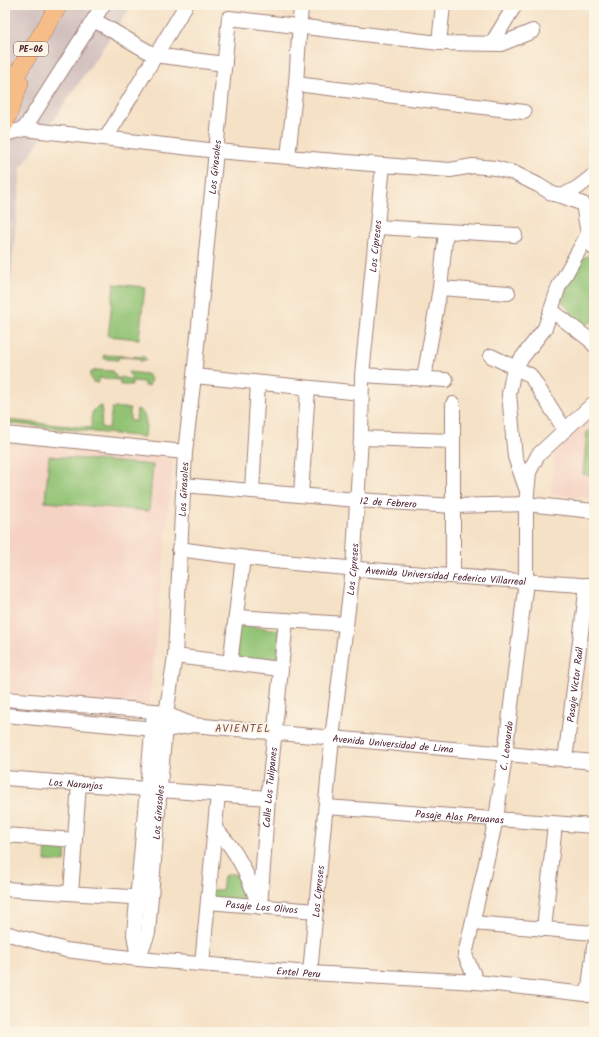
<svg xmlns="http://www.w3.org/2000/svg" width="599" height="1037" font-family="Kalam,sans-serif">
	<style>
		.built { fill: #f5d2c3 }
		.industrial { fill: #d1bfbd }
		.green { fill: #91c373; stroke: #6e714f }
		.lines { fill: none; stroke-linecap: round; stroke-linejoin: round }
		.minor-casing { stroke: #a08078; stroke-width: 16 }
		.major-casing { stroke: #a08078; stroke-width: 18 }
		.minor { stroke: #fff; stroke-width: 14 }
		.major { stroke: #f7bd88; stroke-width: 17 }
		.labels { text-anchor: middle; stroke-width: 3.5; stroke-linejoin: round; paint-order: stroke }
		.shield { fill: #fcf5e5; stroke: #7f5f63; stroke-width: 1 }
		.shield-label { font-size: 9px; font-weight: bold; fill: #4a1f2b }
		.street-label { font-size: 10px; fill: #4a1f2b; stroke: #fcf5e5 }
		.neighbourhood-label { font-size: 11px; letter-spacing: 1px; fill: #814a4c; stroke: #fcf5e5 }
	</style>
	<rect width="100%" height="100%" fill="#fcf5e5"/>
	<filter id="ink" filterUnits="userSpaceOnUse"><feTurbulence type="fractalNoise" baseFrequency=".025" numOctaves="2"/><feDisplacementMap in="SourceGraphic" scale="8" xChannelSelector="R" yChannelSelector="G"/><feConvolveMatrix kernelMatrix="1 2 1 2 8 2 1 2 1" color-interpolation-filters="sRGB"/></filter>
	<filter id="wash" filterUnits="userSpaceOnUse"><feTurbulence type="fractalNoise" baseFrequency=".012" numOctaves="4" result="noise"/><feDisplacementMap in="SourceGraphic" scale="16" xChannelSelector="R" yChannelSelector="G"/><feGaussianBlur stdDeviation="0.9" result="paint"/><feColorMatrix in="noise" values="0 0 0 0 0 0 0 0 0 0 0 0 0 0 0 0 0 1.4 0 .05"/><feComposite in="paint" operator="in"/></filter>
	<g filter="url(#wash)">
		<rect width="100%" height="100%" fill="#f5e1c6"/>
		<g class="built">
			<path d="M594,411V499L551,494L555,454Z"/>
			<path d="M5,442L168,458L173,463L149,706L5,693Z"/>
		</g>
		<path class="industrial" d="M5,5H132L21,168L5,345Z"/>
		<g class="green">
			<path d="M592,254L594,260V321L581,326L562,301L575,262Z"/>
			<path d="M114,284L145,287L139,339L108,336Z"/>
			<path d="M104,355L144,357L147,360L140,361L138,358L119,357L118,360L105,359L103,357Z"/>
			<path d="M96,370L112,371L118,379L121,377L130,380L132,378L128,372L146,374L150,377L151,380L149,386H144V382L132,381V385H120V380L98,378V383L93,382L90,376V373Z"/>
			<path d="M102,406L101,428H109L112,408H130V421H136L137,409C149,414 146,425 145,437L5,423V420L91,428C92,418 89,408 102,406Z"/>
			<path d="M590,429L594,430V476L583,474L587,432Z"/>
			<path d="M49,456L153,465L149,511L45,502Z"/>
			<path d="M238,625L280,630L276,666L234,661Z"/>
			<path d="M46,842L66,843L65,862L45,861Z"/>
			<path d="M230,874H235L242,881L243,897L241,904L210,901L211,890H222L224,876Z"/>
		</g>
	</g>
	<g filter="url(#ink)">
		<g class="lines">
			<g class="minor-casing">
				<g id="minor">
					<path d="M94,20L154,55L225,64"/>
					<path d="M439,43L443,5"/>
					<path d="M492,43L515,5"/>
					<path d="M296,84L524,112"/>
					<path d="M24,129L103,5"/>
					<path d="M5,134L24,129L217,151L383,165L450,170L473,166L495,168L514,173L538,185L553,194L562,196L577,188L594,175"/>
					<path d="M106,138L186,5"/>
					<path d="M288,157L296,84L301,5"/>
					<path d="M562,196L583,204L588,234L594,248"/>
					<path d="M377,227L515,235"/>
					<path d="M440,288L508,293"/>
					<path d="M551,310L590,340L594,345"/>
					<path d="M491,356L530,375L565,430"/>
					<path d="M362,375L446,380"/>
					<path d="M194,376L361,393"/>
					<path d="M424,378L440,288L446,231"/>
					<path d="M453,404V575"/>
					<path d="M5,434L185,452"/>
					<path d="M361,438L453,441"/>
					<path id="s1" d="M183,485L357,500L454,506L526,504L594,511"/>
					<path d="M526,488L515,457L509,394L514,368L545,328L559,286L588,234L594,232"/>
					<path d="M252,491L258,383"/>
					<path d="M301,495L308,388"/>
					<path id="s2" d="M179,549C317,569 456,576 594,586"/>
					<path d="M237,617L346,624"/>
					<path d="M175,656L280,669"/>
					<path d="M230,664L243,558"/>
					<path d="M5,699L154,711L166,714L193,725"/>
					<path id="s3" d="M5,715L165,730L193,725L594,762"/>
					<path id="s4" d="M565,760L587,585"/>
					<path id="s5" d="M5,778L146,789"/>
					<path d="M160,790L268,798"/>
					<path id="s6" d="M326,807L594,826"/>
					<path d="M215,829C237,849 248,876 258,903"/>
					<path d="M5,835L75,840"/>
					<path d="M5,889L146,898"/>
					<path d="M71,893L79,784"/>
					<path id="s7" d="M208,902L316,911"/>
					<path id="s8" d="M260,907L268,798L286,620"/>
					<path d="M473,923L594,933"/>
					<path d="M544,929L555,824"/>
					<path id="s9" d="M5,933L66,950L138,959L310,973L477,982L594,995"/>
					<path id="s10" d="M138,959L148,933L166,714L175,656L185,452L194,376L229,18L439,43L501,44L533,31"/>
					<path d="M138,959L134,934L154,711"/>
					<path d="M202,964L218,794"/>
					<path id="s11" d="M310,973L332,738L353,569L361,438L362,375L383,165"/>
					<path id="s12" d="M477,982L465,955L496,819L505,755L526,581V504L529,472L538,455L594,403"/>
					<path d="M588,995L594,947"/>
				</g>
			</g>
			<g class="major-casing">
				<g id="major">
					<path d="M5,94L59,5"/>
					<path d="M5,124L20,83"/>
				</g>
			</g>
			<use href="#minor" class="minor"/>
			<use href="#major" class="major"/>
		</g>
	</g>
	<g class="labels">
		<rect class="shield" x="14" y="42" width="34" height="14" rx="3"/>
		<g class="shield-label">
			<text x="31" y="52">PE-06</text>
		</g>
		<g class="street-label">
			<text dy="4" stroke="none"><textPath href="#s10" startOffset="797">Los Girasoles</textPath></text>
			<text dy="4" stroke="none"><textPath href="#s11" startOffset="730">Los Cipreses</textPath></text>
			<text dy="4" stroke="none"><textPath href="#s10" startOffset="473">Los Girasoles</textPath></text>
			<text dy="4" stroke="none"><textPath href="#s1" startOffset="206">12 de Febrero</textPath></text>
			<text dy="4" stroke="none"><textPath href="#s11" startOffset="406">Los Cipreses</textPath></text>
			<text dy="4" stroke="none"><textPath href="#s2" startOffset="268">Avenida Universidad Federico Villarreal</textPath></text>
			<text dy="4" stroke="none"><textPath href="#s4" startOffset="76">Pasaje Victor Raúl</textPath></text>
			<text dy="4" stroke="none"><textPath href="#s3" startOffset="390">Avenida Universidad de Lima</textPath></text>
			<text dy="4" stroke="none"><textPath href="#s12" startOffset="243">C. Leonardo</textPath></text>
			<text dy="4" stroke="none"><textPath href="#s5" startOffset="71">Los Naranjos</textPath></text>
			<text dy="4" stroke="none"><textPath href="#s8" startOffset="120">Calle Los Tulipanes</textPath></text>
			<text dy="4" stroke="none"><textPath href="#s10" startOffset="149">Los Girasoles</textPath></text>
			<text dy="4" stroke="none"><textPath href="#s6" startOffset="134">Pasaje Alas Peruanas</textPath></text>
			<text dy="4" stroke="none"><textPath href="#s11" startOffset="82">Los Cipreses</textPath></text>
			<text dy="4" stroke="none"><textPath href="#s7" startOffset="54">Pasaje Los Olivos</textPath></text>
			<text dy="4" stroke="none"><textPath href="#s9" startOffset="297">Entel Peru</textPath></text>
		</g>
		<g class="neighbourhood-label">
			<text x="243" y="732">AVIENTEL</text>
		</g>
	</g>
	<rect width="599" height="1037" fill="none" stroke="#fcf5e5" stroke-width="20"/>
</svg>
